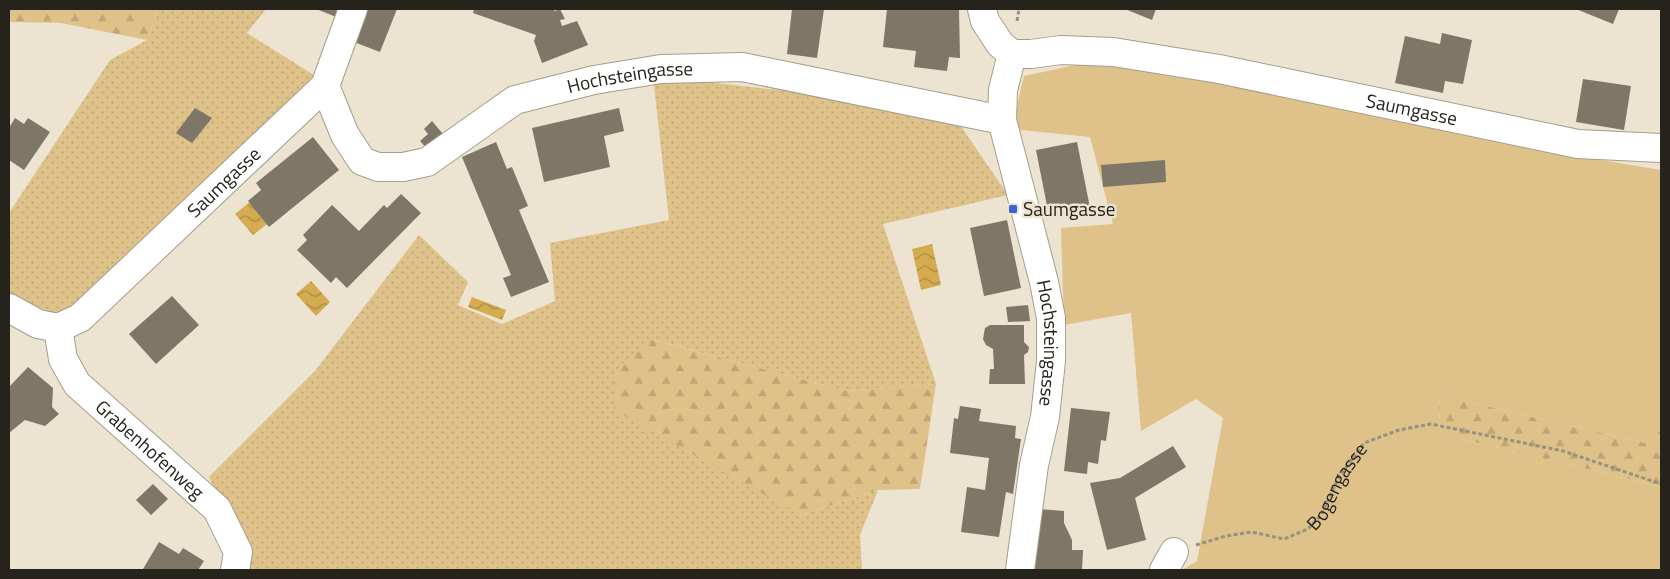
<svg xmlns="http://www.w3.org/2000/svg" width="1670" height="579" viewBox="0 0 1670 579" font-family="'Titillium Web',sans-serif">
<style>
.grass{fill:url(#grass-dots)}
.forest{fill:url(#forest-firs)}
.garden{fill:#dec289}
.water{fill:url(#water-waves)}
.building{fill:#7e7666}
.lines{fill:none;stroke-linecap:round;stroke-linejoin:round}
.minor-casing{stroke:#a69d8d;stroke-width:30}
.path{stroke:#979183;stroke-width:3;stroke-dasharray:4 2.5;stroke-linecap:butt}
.minor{stroke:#fff;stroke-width:28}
.poi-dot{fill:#3764d4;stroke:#ece3d1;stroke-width:2}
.labels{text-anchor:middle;stroke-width:5;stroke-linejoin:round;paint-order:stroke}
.street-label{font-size:19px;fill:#26231c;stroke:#ece3d1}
.poi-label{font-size:19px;fill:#26231c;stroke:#ece3d1;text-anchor:start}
</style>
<defs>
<pattern id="grass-dots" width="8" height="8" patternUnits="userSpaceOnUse" patternTransform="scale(1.25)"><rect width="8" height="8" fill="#dec289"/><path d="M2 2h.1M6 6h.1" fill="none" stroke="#bea676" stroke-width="1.8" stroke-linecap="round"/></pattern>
<pattern id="forest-firs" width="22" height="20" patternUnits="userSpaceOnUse" patternTransform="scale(1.25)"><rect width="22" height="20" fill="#dec289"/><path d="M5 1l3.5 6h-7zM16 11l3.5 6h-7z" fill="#bea676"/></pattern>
<pattern id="water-waves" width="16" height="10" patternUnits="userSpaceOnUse" patternTransform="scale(1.25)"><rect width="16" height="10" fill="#d4ab50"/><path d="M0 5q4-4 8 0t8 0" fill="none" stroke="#ac8b42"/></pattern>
</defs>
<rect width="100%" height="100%" fill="#ece3d1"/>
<g class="grass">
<polygon points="158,9 266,9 247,33 322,80 60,316 9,295 9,213 110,60 147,40"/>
<polygon points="653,76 949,109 1008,195 883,224 936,384 846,391 650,339 801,515 878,490 860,535 862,570 245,570 247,558 209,477 315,371 419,235 468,282 458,305 502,324 555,301 550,243 669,220"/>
</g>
<g class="forest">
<polygon points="9,9 158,9 147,40 61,23 9,22"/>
<polygon points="649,339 846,391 936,384 920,489 878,490 801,515 614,410 614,373"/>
<polygon points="1438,395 1654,445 1661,423 1661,487 1441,434"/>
</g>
<polygon class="garden" points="1099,60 1331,104 1506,144 1661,170 1661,423 1654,445 1438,395 1441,434 1661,487 1661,570 1182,570 1197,561 1223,418 1196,399 1141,431 1131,313 1064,325 1061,228 1113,224 1090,137 1012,129 1024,76"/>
<g class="water">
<polygon points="250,202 267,224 253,235 235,214"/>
<polygon points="932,244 941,285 921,290 912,249"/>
<polygon points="311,281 330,302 316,316 296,294"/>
<polygon points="472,297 506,310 502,320 468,307"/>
</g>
<g class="building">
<polygon points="316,9 342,9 339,18"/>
<polygon points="358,9 397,9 380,52 346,39"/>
<polygon points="474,9 553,9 555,11 560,9 565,19 560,20 562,26 577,21 588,45 542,63 534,41 536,35 473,13"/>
<polygon points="792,9 824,9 817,58 787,54"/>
<polygon points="887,9 959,9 960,58 949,57 947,71 914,67 916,51 883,47"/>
<polygon points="1125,9 1156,9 1152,20"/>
<polygon points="1576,9 1619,9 1613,24"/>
<polygon points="1442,33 1472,40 1463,84 1445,81 1443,93 1395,83 1405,36 1440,44"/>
<polygon points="1583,79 1631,86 1624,130 1576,122"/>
<polygon points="195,108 212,118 192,143 176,133"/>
<polygon points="619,108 624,131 604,136 610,167 544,182 532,128"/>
<polygon points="15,118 24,124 28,118 50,132 24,170 9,160 9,128"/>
<polygon points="432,121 448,140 432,154 420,141 428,134 424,129"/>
<polygon points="313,137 339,170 269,227 248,201 261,190 256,183"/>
<polygon points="496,142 507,169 512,167 528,206 519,210 549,282 511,297 503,278 511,275 462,157"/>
<polygon points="1077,142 1090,208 1049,216 1036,150"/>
<polygon points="1165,160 1166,182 1103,187 1101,165"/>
<polygon points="401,194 421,213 347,288 336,277 331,283 297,250 307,240 303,235 332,205 359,231 384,205 387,208"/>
<polygon points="1007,220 1021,288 984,296 970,228"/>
<polygon points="172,296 199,325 156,364 129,334"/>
<polygon points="1028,305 1030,321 1008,322 1006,307"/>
<polygon points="990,325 1024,325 1024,342 1029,347 1028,352 1024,355 1025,384 989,384 990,369 994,369 993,349 986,345 983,339 985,328"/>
<polygon points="28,367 53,388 52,407 59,414 45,426 25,420 9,433 9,387"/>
<polygon points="960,406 981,409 979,421 1016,426 1015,438 1021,439 1013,494 1006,492 999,537 961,532 967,487 985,490 989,458 950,453 954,418 958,419"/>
<polygon points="1071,408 1110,412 1106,441 1101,440 1098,464 1088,462 1087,474 1064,471"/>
<polygon points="1173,446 1186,467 1135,498 1146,540 1107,550 1090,483 1120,478"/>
<polygon points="153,484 168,499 151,515 136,500"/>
<polygon points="1039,509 1064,511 1064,523 1072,540 1072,550 1083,550 1082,570 1033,569"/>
<polygon points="159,542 179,554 183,548 204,561 198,570 145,570 143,569"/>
</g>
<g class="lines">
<g class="minor-casing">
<g id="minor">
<path id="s2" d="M982,9L985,21L1000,44L1012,54H1031L1061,50L1113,52L1219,69L1578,144L1661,148"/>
<path id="s3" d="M1012,54L1003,90L1002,120L1044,282L1051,318V361L1045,417L1034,465L1020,570"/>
<path id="s4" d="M325,86L345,135L362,161L378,167H403L427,162L515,100L594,80L661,69L742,67L1002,120"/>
<polyline points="9,308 38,324 58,328"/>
<path id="s5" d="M58,328L80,318L325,86L353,9"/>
<path id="s6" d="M58,328L63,359L77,384L217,509L238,552L235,570"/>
<polyline points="1164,570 1174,552"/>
</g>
</g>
<g class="path">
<polyline points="1017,21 1019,9"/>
<path id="s1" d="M1196,545L1226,536L1252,532L1284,539L1308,529L1321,515L1339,477L1364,443L1399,430L1431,424L1563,451L1661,484"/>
</g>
<use href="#minor" class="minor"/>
</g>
<rect class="poi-dot" x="1008" y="204" width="10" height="10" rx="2.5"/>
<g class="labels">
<g class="street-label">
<text dy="7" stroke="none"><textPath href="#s4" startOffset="376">Hochsteingasse</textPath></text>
<text dy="7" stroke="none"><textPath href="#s2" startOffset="461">Saumgasse</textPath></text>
<text dy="7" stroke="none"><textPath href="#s5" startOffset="222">Saumgasse</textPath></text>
<text dy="7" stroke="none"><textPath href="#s3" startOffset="296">Hochsteingasse</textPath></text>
<text dy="7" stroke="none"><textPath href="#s6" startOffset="158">Grabenhofenweg</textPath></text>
<text dy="7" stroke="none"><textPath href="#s1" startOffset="168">Bogengasse</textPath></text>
</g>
<g class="poi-label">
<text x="1023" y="216">Saumgasse</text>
</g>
</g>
<rect width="1670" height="579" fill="none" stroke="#26231c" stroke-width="20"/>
</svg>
